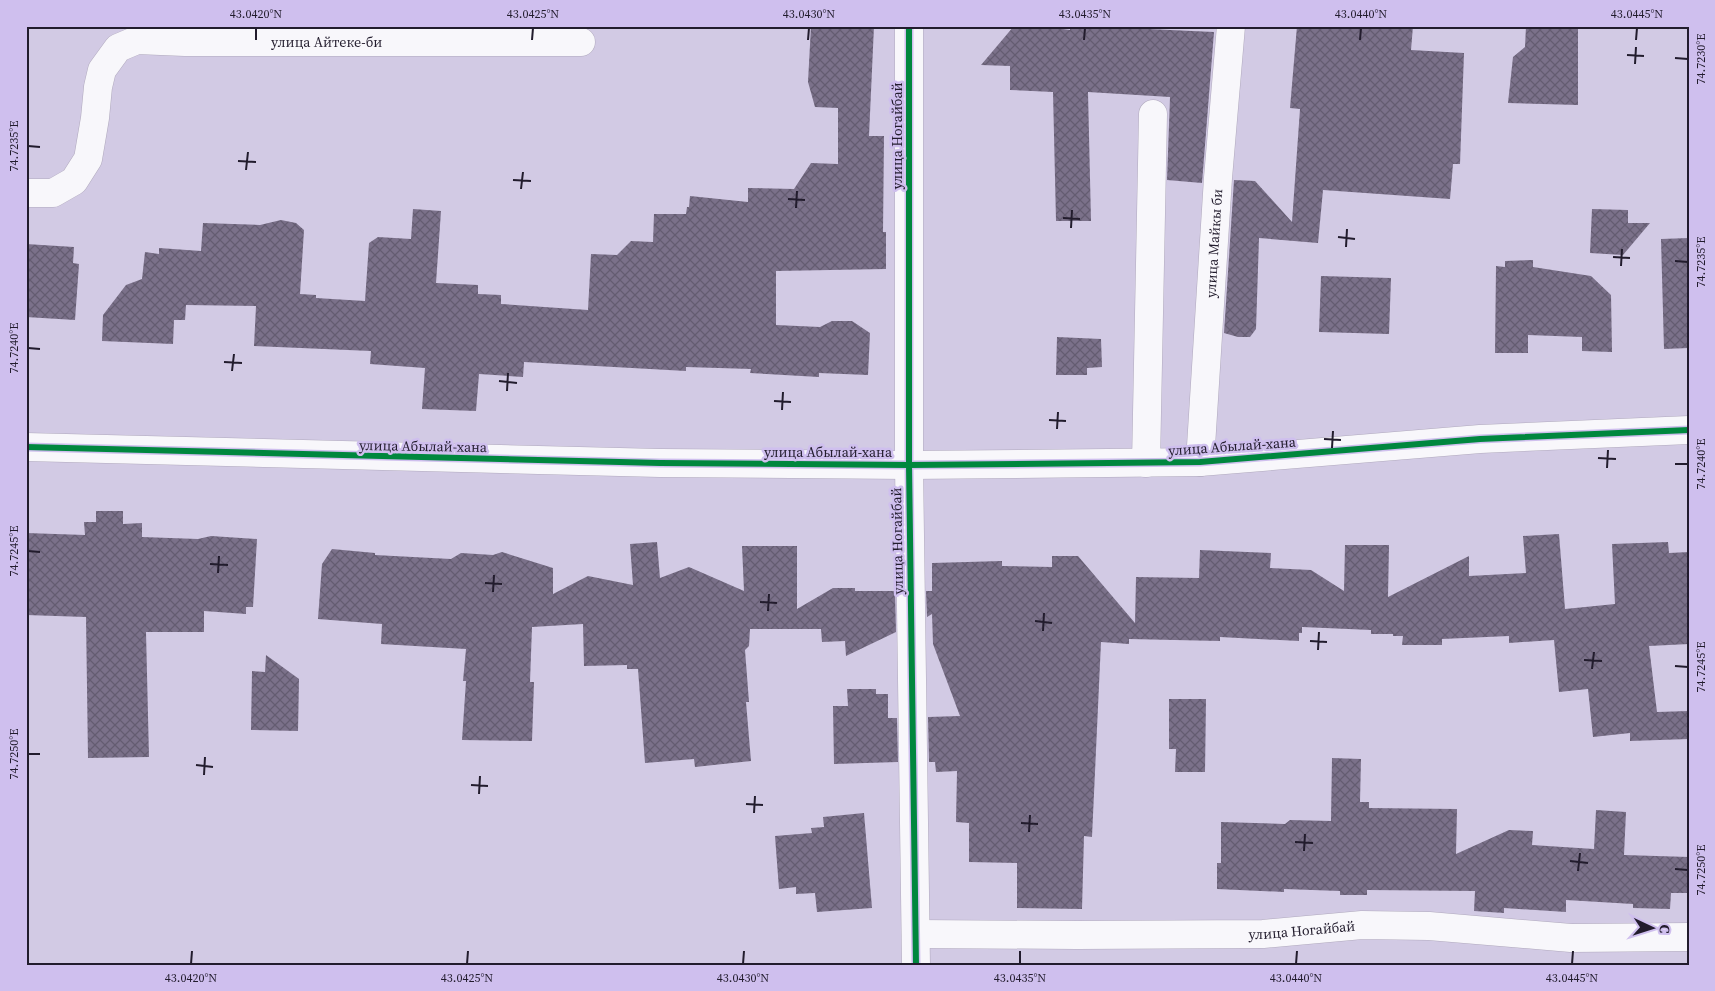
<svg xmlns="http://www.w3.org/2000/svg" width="1715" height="991" viewBox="0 0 1715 991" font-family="'Source Serif 4',serif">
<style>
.building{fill:url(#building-cross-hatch)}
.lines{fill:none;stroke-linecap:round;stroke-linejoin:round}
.minor-casing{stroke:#b0a9bd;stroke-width:29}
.minor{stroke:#f8f7fb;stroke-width:28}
.cycleway-casing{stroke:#cfbfee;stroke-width:9}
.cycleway{stroke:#00873e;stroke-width:6}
.ticks{fill:none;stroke:#221c2d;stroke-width:2}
.labels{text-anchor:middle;stroke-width:5;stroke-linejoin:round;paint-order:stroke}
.street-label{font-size:14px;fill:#221c2d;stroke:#cfbfee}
.neatline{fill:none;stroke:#221c2d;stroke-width:2}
.ticks-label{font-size:12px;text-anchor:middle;fill:#221c2d}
</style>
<defs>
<pattern id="building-cross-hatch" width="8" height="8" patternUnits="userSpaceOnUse" patternTransform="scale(1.25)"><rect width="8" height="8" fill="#7b718a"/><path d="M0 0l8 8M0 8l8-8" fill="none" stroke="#645c71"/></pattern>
</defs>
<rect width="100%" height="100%" fill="#d2cae4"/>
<g class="building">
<polygon points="811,26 874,26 869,136 884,136 883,232 886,232 886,269 776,271 776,325 820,327 832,321 852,321 870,333 868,375 819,373 819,377 750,373 751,369 686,367 686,371 524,362 523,377 479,374 476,411 422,409 425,368 370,364 371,351 254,346 256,306 186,305 185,320 174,320 173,344 102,341 103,315 126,285 142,279 145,252 159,254 159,248 201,251 203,223 260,225 281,220 296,223 304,230 300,294 316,295 316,298 365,301 369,243 378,237 411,239 413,209 441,211 436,283 478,285 478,294 501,295 501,304 588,310 591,254 617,255 631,241 653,242 654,214 686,214 687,207 689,207 690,196 748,202 748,188 794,189 811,163 838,164 838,108 815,107 808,82"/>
<polygon points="1014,26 1042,26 1070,30 1070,26 1150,26 1149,29 1214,32 1202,183 1167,180 1170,97 1088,92 1091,221 1056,221 1053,92 1010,90 1010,66 981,65"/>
<polygon points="1297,26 1413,26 1411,50 1464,53 1460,164 1453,164 1450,199 1323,190 1318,243 1259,238 1256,329 1250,337 1238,337 1224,333 1234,180 1255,181 1292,222 1300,109 1290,108"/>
<polygon points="1526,26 1578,26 1578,105 1508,103 1513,57 1525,47"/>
<polygon points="1592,209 1628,210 1628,223 1650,223 1623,255 1590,253"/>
<polygon points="1689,238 1689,348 1664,349 1661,239"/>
<polygon points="26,244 74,247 73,263 79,264 75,320 26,317"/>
<polygon points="1533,260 1533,267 1591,276 1611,295 1612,352 1582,351 1582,337 1528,335 1528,353 1495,353 1496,266 1505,267 1505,261"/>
<polygon points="1321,276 1391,278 1389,334 1319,332"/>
<polygon points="1057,337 1101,339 1102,367 1087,368 1087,375 1056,375"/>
<polygon points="96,511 123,511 123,524 142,523 142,537 198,539 211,536 257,539 253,607 246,607 246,614 204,611 204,632 146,632 149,757 88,758 86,617 26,615 26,533 85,535 84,522 96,522"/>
<polygon points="1559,534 1565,609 1615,604 1612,544 1668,542 1669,553 1689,552 1689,644 1649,646 1657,712 1689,711 1689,739 1630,741 1630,733 1593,737 1588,689 1559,692 1554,640 1509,643 1509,636 1442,639 1442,645 1402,645 1403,636 1393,636 1393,634 1371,634 1371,630 1302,627 1302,633 1299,633 1299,641 1220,637 1220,641 1129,639 1129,644 1101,642 1092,837 1084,836 1082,909 1017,908 1017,863 969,862 969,823 956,822 957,771 936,772 935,762 929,762 928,717 960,716 933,644 932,614 927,617 926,591 932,591 932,563 1002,561 1002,566 1052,567 1052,556 1078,556 1135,623 1136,577 1199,578 1200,550 1271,553 1270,568 1311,570 1344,591 1345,545 1389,545 1388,597 1469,556 1469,576 1526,573 1523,536"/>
<polygon points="657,542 660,578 689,567 744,591 742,546 797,546 797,609 833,588 855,588 855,591 895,591 896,632 846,656 845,641 822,642 821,629 750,629 749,646 745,650 749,702 746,702 751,761 695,767 694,759 645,763 638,669 627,669 627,665 584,666 583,624 532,627 530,682 534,682 532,741 462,740 466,681 463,681 466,649 381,644 382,624 318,619 322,564 332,549 375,553 375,555 451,559 461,553 493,555 502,552 553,568 553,594 588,576 633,585 630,544"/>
<polygon points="266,655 299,679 298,731 251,730 252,671 265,672"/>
<polygon points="847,689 876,689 876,694 888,694 888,718 897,718 898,762 834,764 833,706 848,706"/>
<polygon points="1169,699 1206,699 1205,772 1175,772 1176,749 1169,749"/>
<polygon points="1332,758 1361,759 1360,802 1369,802 1369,808 1457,809 1456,854 1509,830 1533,831 1532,845 1594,849 1596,810 1626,812 1624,855 1689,857 1689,893 1671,893 1670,909 1633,908 1633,904 1566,900 1566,912 1504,908 1504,913 1474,911 1475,891 1367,890 1367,895 1340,895 1340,891 1284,889 1284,892 1217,889 1217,863 1221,863 1221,822 1285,824 1290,820 1331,821"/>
<polygon points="864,813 872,908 817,912 815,893 796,894 796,887 779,889 775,836 812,833 811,828 824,827 823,817"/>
</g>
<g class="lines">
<g class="minor-casing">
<g id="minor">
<polyline points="909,26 909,465 916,965"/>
<path id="s1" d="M26,193H53L74,181L88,159L95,118L98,87L102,70L118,48L137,40L185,42H581"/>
<polyline points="26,447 660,463 909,465 1200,462 1480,439 1689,430"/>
<path id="s2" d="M1200,462L1218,178L1231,26"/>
<polyline points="1146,463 1153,114"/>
<path id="s3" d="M916,934L1077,935L1263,934L1362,925L1429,926L1571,938L1689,937"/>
</g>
</g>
<use href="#minor" class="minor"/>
<g class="cycleway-casing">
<g id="cycleway">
<polyline points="909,26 909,465 916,965"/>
<polyline points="26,447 660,463 909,465 1200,462 1480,439 1689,430"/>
</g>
</g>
<use href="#cycleway" class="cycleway"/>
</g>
<path class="ticks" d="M256,40V28M532,40L533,28M808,40L809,28M1084,40L1085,28M1360,40L1361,28M1636,40L1637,28M1627,55L1644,56M1675,58L1688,59M1635,64L1636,47M28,146L40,147M238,161L256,162M246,170L248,152M513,180L531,181M521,189L523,172M788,199L805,200M796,208L797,191M1063,218L1080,219M1071,228L1072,210M1338,237L1355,239M1346,247L1347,229M1613,257L1630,258M1675,261L1688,262M1621,266L1622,249M28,348L40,349M224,362L242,363M232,371L234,354M499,381L517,383M507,391L508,373M774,401L791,402M782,410L783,392M1049,420L1066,421M1057,429L1058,412M1324,439L1341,440M1332,448L1333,431M1598,458L1616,459M1675,464H1688M1607,468L1608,450M28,551L40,552M210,564L228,565M218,573L219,556M485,583L502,584M493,592L494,575M760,602L777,603M768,611L769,594M1035,621L1052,623M1043,631L1044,613M1310,641L1327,642M1318,650L1319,632M1584,660L1602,661M1675,666L1688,667M1592,669L1594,652M28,754H40M196,765L213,767M204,775L205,757M471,785L488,786M479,794L480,776M746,804L763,805M754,813L755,796M1021,823L1038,824M1029,832L1030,815M1295,842L1313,843M1304,851L1305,834M1570,861L1588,863M1675,869L1688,870M1578,871L1580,853M191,964L192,951M467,964L468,951M743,964L744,951M1020,964V951M1296,964L1297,951M1572,964L1573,951"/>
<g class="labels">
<g class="street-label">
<text dy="5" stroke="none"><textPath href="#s1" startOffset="405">улица Айтеке-би</textPath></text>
<text transform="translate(897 136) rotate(-90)" y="5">улица Ногайбай</text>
<text dy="5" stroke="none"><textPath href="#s2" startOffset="219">улица Майкы би</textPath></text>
<text transform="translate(423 446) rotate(1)" y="5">улица Абылай-хана</text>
<text transform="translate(1232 446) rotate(-4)" y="5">улица Абылай-хана</text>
<text x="828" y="457">улица Абылай-хана</text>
<text transform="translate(897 541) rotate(-91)" y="5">улица Ногайбай</text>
<text dy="5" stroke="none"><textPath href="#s3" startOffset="386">улица Ногайбай</textPath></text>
</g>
</g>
<rect width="1715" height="991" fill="none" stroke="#cfbfee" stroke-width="55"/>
<g transform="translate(1652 928) rotate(94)" stroke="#cfbfee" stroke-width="4" paint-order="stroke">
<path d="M0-4L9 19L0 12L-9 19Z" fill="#221c2d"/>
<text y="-8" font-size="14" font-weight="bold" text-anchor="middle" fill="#221c2d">С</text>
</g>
<rect x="28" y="28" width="1660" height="936" class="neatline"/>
<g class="ticks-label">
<text x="256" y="18">43.0420°N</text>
<text x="533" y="18">43.0425°N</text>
<text x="809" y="18">43.0430°N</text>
<text x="1085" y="18">43.0435°N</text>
<text x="1361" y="18">43.0440°N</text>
<text x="1637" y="18">43.0445°N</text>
<text transform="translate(1701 59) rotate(-90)" y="4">74.7230°E</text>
<text transform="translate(14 146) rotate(-90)" y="4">74.7235°E</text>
<text transform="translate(1701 262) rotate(-90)" y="4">74.7235°E</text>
<text transform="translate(14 348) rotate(-90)" y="4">74.7240°E</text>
<text transform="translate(1701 464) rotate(-90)" y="4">74.7240°E</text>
<text transform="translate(14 551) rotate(-90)" y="4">74.7245°E</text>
<text transform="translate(1701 667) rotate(-90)" y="4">74.7245°E</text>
<text transform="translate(14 754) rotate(-90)" y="4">74.7250°E</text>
<text transform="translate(1701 870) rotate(-90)" y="4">74.7250°E</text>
<text x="191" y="982">43.0420°N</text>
<text x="467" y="982">43.0425°N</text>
<text x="743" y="982">43.0430°N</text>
<text x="1020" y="982">43.0435°N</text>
<text x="1296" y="982">43.0440°N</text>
<text x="1572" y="982">43.0445°N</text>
</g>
</svg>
